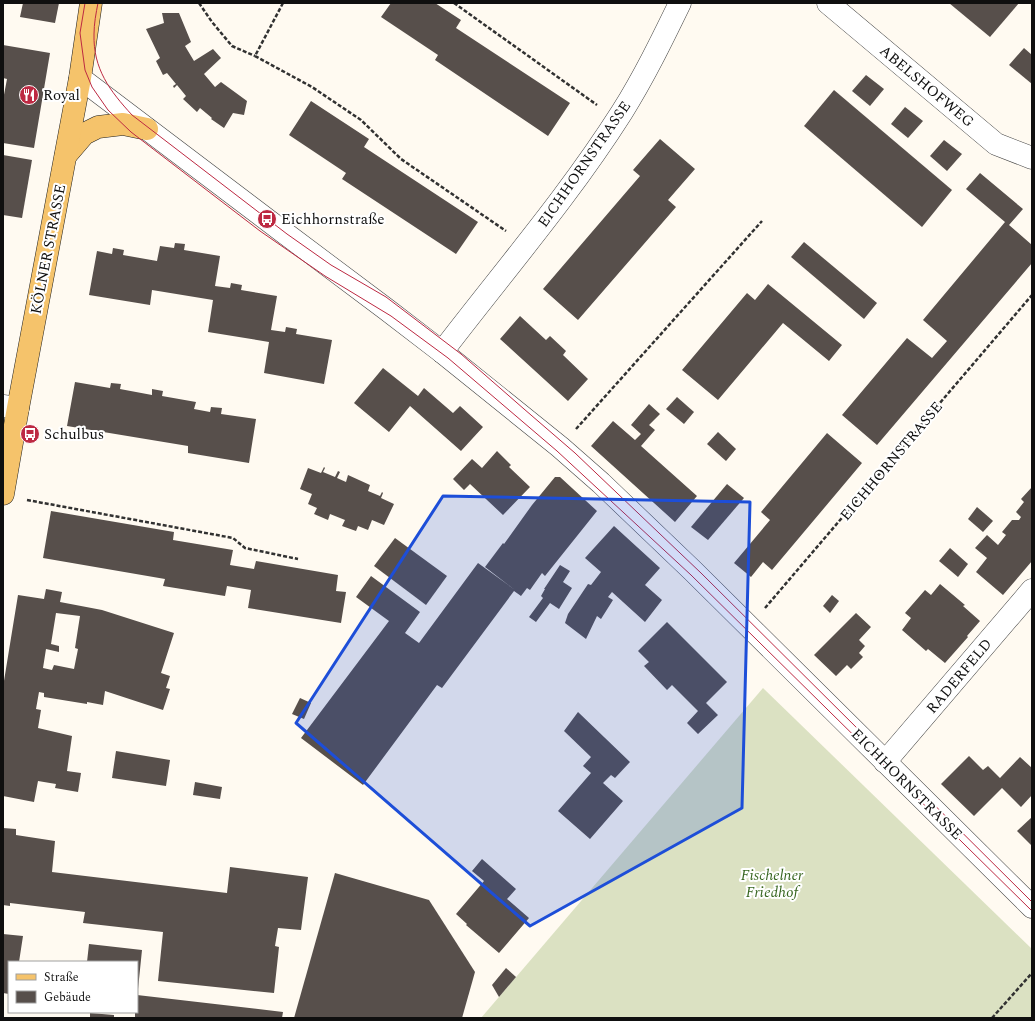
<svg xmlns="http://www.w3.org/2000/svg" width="1035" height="1021" viewBox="0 0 1035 1021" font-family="Spectral,serif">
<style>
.cemetery{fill:#dbe1c2}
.building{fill:#574f4b;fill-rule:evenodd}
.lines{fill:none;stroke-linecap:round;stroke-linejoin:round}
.minor-casing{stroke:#424242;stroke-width:23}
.major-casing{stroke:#202020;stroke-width:23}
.path{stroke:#313131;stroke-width:2.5;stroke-dasharray:4 2;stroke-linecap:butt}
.minor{stroke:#fff;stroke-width:22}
.major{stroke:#f5c36b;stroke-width:22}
.tram{stroke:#bd2942;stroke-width:1}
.marked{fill:#1d4ed8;fill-opacity:0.2;stroke:#1d4ed8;stroke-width:3;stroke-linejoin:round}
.labels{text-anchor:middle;stroke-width:4;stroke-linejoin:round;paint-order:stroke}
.street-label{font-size:15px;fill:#0f0f0f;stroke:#fff}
.poi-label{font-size:15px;fill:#0f0f0f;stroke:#fff;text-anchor:start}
.park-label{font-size:15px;font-style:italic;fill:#376620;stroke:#fff}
</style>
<rect width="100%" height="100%" fill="#fffaf1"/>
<polygon class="cemetery" points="763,688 1032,949 1032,1018 481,1018"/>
<g class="building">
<polygon points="23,3 59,3 55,23 20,17"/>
<polygon points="391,3 435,3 461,20 456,28 570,103 548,136 435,60 438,55 381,17"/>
<polygon points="949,3 1019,3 990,37"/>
<polygon points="162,13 179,13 191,42 185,46 194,61 213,49 221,58 204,74 215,87 221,82 247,101 244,115 233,113 224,128 211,119 212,118 200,108 197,112 183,99 186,96 177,85 174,88 173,86 176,84 167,73 163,75 156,61 160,58 146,29 164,23"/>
<polygon points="3,45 50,53 34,148 3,143 3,100 7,79 3,78"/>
<polygon points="1024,48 1032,55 1032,84 1009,65"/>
<polygon points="866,75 884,89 870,106 852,91"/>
<polygon points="834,90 952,190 922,227 804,126"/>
<polygon points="311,101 369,139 364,147 478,222 456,254 342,179 346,173 289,135"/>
<polygon points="905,107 923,121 908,138 891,124"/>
<polygon points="660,139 695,169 668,200 676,207 578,320 543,289 640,176 633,170"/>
<polygon points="944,140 962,154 947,171 930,156"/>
<polygon points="3,155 32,160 22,218 3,215"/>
<polygon points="980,173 1023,209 1009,225 1032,245 1032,263 877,445 842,415 907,338 932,358 947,341 923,320 1005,222 966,189"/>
<polygon points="804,242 877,303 864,319 791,257"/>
<polygon points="175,243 185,244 184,250 220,256 215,286 230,288 231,283 242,285 241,290 277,296 271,330 285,332 286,327 297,329 296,334 332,340 324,384 264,373 269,342 208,332 213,300 152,290 150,305 89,295 97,251 112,254 113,248 124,250 123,255 157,261 160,246 174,248"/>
<polygon points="768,284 842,345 829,361 783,323 718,400 682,370 747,293 755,300"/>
<polygon points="520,316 546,340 550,336 566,351 563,355 588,379 568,401 500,339"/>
<polygon points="383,368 418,396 424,388 453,413 460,406 483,427 461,451 410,406 389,432 354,403"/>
<polygon points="75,382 110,388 111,383 121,384 120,389 152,395 152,389 163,391 162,396 196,402 194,409 210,412 211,407 222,408 221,414 256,419 249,463 188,453 188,446 67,426"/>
<polygon points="677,397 694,412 684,424 666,409"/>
<polygon points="649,404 660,414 649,425 655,430 641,446 697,496 675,522 591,446 613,421 635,440 641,434 631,425"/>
<polygon points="718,432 736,449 726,461 707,444"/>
<polygon points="827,433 862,463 772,570 763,562 751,577 734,563 770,520 761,512"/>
<polygon points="497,451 511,465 509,467 530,487 503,515 470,484 464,490 453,479 472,459 482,468"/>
<polygon points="324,467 325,468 323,472 335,477 338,471 340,472 337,478 346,482 348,475 370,485 368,491 380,496 382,492 383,493 381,498 394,504 384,525 372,520 368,530 358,526 356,531 342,526 345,520 330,514 328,520 314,514 317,508 308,504 312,494 300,489 308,468 321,473"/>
<polygon points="555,477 560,477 597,511 545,576 542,573 530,590 527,588 521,596 514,591 442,688 437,685 363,785 301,738 389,621 356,597 371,576 420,612 405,633 419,643 478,563 515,590 485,567 503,543 504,544 532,505"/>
<polygon points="727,484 744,498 708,540 691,527"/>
<polygon points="1032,487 1032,561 1003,595 976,572 987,558 975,548 987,535 998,545 1006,535 1002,532 1012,520 1019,520 1021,517 1016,512 1024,502 1021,499"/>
<polygon points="977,507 992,520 993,521 983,532 968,519"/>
<polygon points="51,511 174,532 173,540 233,550 230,565 254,569 256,561 338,575 336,591 346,592 341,623 248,608 251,590 227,586 225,596 163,586 165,579 43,558"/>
<polygon points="614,526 660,568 645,585 662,600 645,622 612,592 608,597 613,600 601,619 597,616 586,639 565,623 568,614 588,584 591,585 601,572 585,558"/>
<polygon points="395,538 447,576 426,605 374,566"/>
<polygon points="950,548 968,564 958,577 939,561"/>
<polygon points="560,565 570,571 563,582 572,588 559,609 550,603 536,622 529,617 543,598 541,596 545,589 544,589"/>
<polygon points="940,584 965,605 963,606 980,621 967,636 968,637 945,663 928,649 926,651 902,630 911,618 905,613 925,590 931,595"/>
<path d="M46,589L62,592L60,602L102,610L174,633L161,673L170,676L166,688L170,689L163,710L105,691L103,705L87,702V704L44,697V693L39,692L36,709L41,710L38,728L72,736L67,771L81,773L78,792L55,788L56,784L38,781L34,802L3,796V687L18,595L44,599ZM56,613L80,616L75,648L78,649L74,669L54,665L52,670L43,668L46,649L59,652V646L51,644Z"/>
<polygon points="832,595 839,601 830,613 823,606"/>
<polygon points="856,613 871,627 859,640 865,646 859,653 863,657 851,669 847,665 836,676 814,655"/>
<polygon points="667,622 727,682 706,703 718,715 698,734 687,723 698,711 672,685 667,690 644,666 649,662 638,651"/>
<polygon points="300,698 311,703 304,719 292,714"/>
<polygon points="578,712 630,762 615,778 611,775 603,783 623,801 590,839 558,811 591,773 583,766 591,757 564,731"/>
<polygon points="116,751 170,760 166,786 112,778"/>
<polygon points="969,756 983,770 988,766 1000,778 1020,757 1032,768 1032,795 1021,807 1002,788 974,816 941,784"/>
<polygon points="195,782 222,787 220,799 193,795"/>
<polygon points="1032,817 1032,846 1017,831"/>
<polygon points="3,828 16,829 16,835 55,841 52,872 227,893 230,867 308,877 301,930 278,928 275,946 279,947 274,993 158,981 163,932 83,923 85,912 10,903 10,906 3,905"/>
<polygon points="482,859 516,889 507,899 529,918 499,953 466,925 467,924 456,914 484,881 472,871"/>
<polygon points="335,873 429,900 475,972 462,1018 294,1018"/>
<polygon points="3,934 23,936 19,962 9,962 9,994 3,993"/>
<polygon points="89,944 142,950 138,989 137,989 137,962 87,962"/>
<polygon points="506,968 516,977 499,997 492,985"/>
<polygon points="137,995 283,1012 282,1018 135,1018 135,1012 137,1012"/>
<polygon points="90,1013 114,1015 114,1018 90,1018"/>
</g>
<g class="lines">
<g class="minor-casing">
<g id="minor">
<polyline points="828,3 996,144 1032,158"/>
<polyline points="80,78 286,234 386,309 442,352 560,447 601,483 693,571 1032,907"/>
<path d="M442,352C503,272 568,197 622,112C644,77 662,40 680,3"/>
<polyline points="3,406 18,408"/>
<polyline points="885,762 1032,590"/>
</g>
</g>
<g class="major-casing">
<g id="major">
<polyline points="66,155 84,134 98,127 123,124 147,129"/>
<polyline points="3,494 18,408 80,78 91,3"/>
</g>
</g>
<g class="path">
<polyline points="199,3 212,22 232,46 255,56"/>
<polyline points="283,3 255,56 312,87 361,120 401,159 506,231"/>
<polyline points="454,3 597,105"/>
<polyline points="576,429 762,221"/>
<polyline points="27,500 233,538 245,548 298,559"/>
<polyline points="765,608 1032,295"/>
<polyline points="992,1018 1032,973"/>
</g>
<use href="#minor" class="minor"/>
<use href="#major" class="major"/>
<g class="tram">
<polyline points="85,3 80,33 85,70 92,87 108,110 131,132 260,231 325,276 391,316 448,358 557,451 691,575 1032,911"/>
<path d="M98,3C96,13 94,24 94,34C93,69 110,91 132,115L287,234L331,265L386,297L461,354L524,409L575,453L701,573L1032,902"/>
</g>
</g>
<path class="marked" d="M443,496L750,502L742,808L530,926L296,723Z"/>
<defs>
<g id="restaurant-disc" transform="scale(1)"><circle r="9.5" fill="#bd2942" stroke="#fff"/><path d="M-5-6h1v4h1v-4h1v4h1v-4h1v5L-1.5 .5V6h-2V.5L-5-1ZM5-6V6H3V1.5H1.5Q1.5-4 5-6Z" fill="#fff"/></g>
<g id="bus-disc" transform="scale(1)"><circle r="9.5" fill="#bd2942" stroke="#fff"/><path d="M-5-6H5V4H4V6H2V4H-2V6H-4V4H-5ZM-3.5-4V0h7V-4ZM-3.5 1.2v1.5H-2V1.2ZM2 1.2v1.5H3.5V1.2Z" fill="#fff"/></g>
</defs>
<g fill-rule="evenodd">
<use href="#restaurant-disc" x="29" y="95"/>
<use href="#bus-disc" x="267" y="219"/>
<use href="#bus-disc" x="30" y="434"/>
</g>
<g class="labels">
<g class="street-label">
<text transform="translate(927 86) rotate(40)" y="5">ABELSHOFWEG</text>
<text transform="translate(584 164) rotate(-55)" y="5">EICHHORNSTRASSE</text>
<text transform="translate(48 249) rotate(-79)" y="5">KÖLNER STRASSE</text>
<text transform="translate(891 461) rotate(-50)" y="5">EICHHORNSTRASSE</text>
<text transform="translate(959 676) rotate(-50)" y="5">RADERFELD</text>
<text transform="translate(907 784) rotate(45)" y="5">EICHHORNSTRASSE</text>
</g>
<g class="poi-label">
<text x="43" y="100">Royal</text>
<text x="281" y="224">Eichhornstraße</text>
<text x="44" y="439">Schulbus</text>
</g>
<g class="park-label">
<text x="772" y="880">Fischelner<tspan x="772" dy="17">Friedhof</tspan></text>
</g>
</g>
<rect width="1035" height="1021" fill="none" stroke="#0f0f0f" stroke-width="8"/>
<rect x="8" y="961" width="130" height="52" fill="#ffffff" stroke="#9f9f9f"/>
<rect x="16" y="974" width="20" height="6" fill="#f5c36b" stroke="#9f9f9f"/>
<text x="44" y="981" font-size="12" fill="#0f0f0f">Straße</text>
<rect x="16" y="991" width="20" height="12" fill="#574f4b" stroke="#9f9f9f"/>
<text x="44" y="1001" font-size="12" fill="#0f0f0f">Gebäude</text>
</svg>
